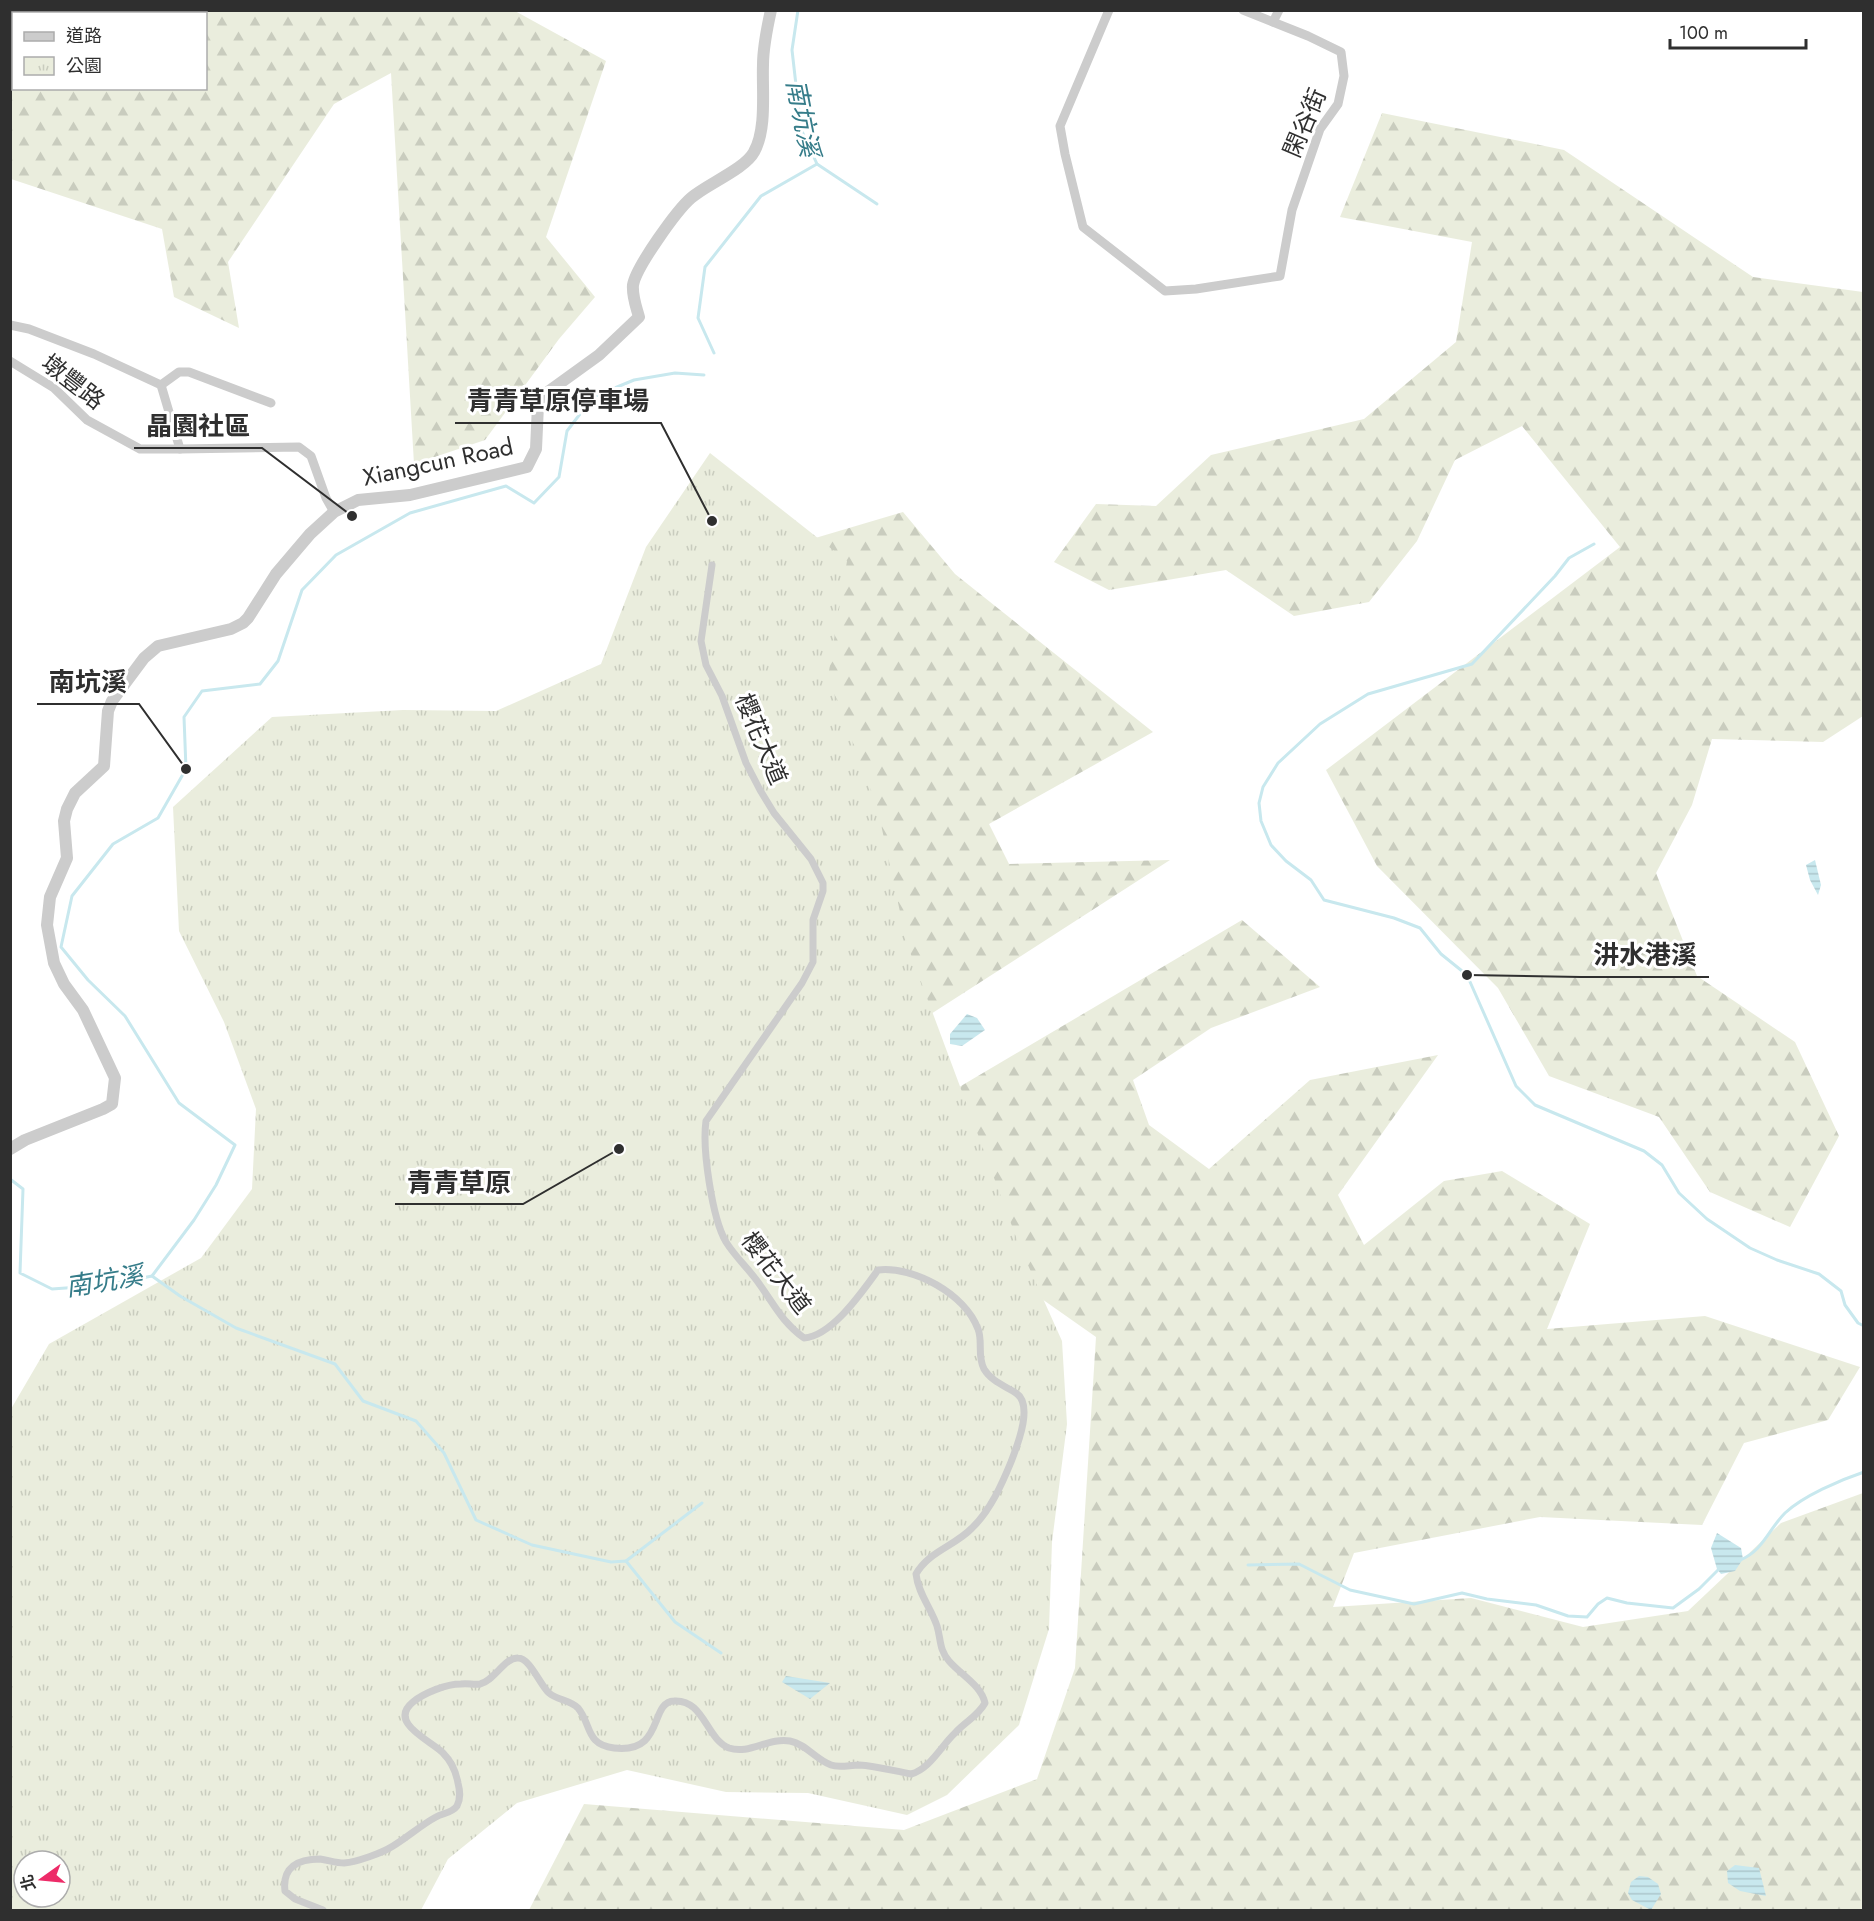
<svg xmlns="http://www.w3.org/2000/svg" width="1874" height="1921" viewBox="0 0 1874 1921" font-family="Jost,'Noto Sans TC',sans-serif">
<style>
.forest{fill:url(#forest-firs);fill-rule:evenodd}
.park{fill:url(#park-tufts);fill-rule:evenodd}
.water{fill:url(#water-rules)}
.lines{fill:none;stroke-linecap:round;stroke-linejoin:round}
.stream{stroke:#c8e8ee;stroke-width:3}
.pedestrian{stroke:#ccc;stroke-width:7}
.minor{stroke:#ccc;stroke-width:9}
.tertiary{stroke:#ccc;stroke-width:12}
.labels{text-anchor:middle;stroke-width:6;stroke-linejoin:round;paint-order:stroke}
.street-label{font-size:24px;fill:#2f2f2f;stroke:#fff}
.water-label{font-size:26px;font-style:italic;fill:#357c89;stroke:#fff}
.leader{fill:none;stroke:#2f2f2f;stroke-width:2}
.callout-dot{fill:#2f2f2f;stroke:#fff;stroke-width:2}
.callout-label{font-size:26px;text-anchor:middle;font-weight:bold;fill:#2f2f2f;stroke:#fff;stroke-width:6;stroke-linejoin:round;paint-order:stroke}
</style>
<defs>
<pattern id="forest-firs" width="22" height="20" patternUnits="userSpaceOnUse" patternTransform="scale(1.5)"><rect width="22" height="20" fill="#eaeddd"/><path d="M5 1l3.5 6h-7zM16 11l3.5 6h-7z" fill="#c9ccbe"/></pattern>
<pattern id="park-tufts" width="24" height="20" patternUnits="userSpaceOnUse" patternTransform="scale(1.5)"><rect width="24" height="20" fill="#eaeddd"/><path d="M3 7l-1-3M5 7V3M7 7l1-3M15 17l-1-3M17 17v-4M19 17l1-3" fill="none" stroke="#c9ccbe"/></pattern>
<pattern id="water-rules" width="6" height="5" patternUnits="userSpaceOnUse" patternTransform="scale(1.5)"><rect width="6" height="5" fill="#c8e8ee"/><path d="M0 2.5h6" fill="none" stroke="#acc7cc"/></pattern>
</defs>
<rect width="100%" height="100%" fill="#fff"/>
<g class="forest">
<path d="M11,10L515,11L606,61L546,237L595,297L559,339L485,440L414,464L391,73L334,104L228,262L239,328L174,297L162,229L11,179ZM14,14H206V88H14Z"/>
<polygon points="1382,113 1564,150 1753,277 1863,292 1863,716 1823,742 1712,739 1692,805 1656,873 1697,976 1795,1042 1839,1136 1790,1227 1710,1192 1659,1117 1549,1076 1498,988 1377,866 1326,770 1620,547 1522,426 1455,460 1417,541 1369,602 1294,616 1226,570 1109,590 1054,562 1096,504 1156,506 1211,455 1364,419 1456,342 1472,242 1340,217"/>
<polygon points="903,512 955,574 1153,732 989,824 1009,864 1170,860 861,1059 895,1125 1242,920 1320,987 1211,1028 1133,1080 1149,1125 1209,1169 1310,1080 1438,1055 1338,1195 1364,1245 1444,1181 1502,1171 1590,1224 1547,1329 1705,1316 1860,1367 1828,1420 1744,1443 1702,1525 1540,1517 1354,1553 1333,1607 1471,1598 1583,1627 1688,1611 1781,1523 1863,1493 1863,1910 529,1910 584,1804 904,1830 1037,1779 1075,1668 1096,1337 937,1225 794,1284 741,1146 851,977 832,756 805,685 785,547"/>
</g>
<path class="park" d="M710,453L847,561L828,677L877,806L907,944L1019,1245L1062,1341L1067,1424L1052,1542L1049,1629L1019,1725L947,1795L907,1815L808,1793L726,1792L627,1770L517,1803L448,1859L421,1910H11V1409L49,1344L201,1258L252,1189L256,1109L224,1022L179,931L173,807L272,717L403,710L496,711L601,664L646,547ZM24,1861H60V1897H24Z"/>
<g class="water">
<polygon points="1815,860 1821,885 1818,895 1810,880 1806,865"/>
<polygon points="967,1014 977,1018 985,1030 962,1046 950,1044 950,1034"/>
<polygon points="1717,1533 1741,1548 1743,1559 1735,1571 1721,1574 1717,1569 1711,1548"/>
<polygon points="786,1676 830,1683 810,1699 782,1682"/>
<polygon points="1735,1865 1759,1868 1766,1896 1740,1891 1728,1883 1727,1871"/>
<polygon points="1639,1876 1648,1877 1658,1884 1661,1894 1651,1910 1632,1900 1628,1893 1631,1882"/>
</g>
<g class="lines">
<g class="stream">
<polyline points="817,164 877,204"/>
<polyline points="714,353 698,318 705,267 761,196 817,164 801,129 792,50 798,10"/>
<polyline points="1594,544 1569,558 1555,576 1472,664 1368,694 1320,724 1278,763 1263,787 1259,803 1261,821 1271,845 1286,861 1311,880 1324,900 1394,918 1420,928 1441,954 1467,975 1516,1086 1535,1105 1644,1151 1662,1165 1679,1193 1707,1219 1750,1248 1777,1260 1819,1274 1841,1291 1845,1305 1858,1323 1864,1326"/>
<polyline points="10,1179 23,1189 20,1273 52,1289 107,1285 152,1276 194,1220 216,1185 235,1145 179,1103 125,1016 88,980 61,947 72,896 113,844 158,818 186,769 184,717 202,691 260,684 278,661 302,590 336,555 410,513 506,486 534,503 559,477 567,431 593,397 634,380 675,373 704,375"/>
<polyline points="152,1276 180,1296 236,1328 335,1364 363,1401 416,1421 444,1453 476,1520 532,1545 611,1562 626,1561 675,1622 721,1653"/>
<path d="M1740,1560C1763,1551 1768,1530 1785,1513C1803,1496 1840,1480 1864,1472"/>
<polyline points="626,1561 702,1503"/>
<polyline points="1248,1565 1299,1564 1350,1590 1414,1604 1462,1593 1487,1599 1536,1605 1568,1616 1587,1617 1598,1604 1607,1598 1627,1603 1673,1608 1699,1589 1720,1568"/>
</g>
<path class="pedestrian" d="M323,1910L295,1899L285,1891C282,1867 298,1859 320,1859C328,1860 336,1863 344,1863C357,1862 382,1853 393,1846C408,1837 421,1825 436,1817C443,1813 452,1813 457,1806C461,1798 460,1791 458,1783C456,1772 451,1761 443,1753C432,1741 387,1723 413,1702C424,1693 446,1684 461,1684C468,1683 474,1685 480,1684C494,1681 505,1657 518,1658C530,1658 540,1685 549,1693C557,1700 570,1700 578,1708C592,1725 585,1744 614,1748C665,1754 649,1702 674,1701C704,1699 706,1739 729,1748C749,1755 769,1737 790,1741C806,1744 815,1759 831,1765C839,1768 850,1765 859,1765C876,1766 894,1771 911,1774C930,1769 941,1746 955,1733C965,1722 978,1716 985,1703C981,1685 961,1675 949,1661C939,1650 941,1639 937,1626C931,1608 918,1593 916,1574C929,1551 955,1546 972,1528C990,1511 1002,1484 1011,1462C1017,1446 1034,1405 1016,1393C1005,1386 991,1381 984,1369C977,1356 983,1341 978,1329C965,1294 914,1266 878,1270C862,1292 832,1336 804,1338C783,1323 775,1306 760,1285C750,1270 736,1258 726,1242C712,1218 702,1148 706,1121L802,983L813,962V920L823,891V883L811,859L774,813L760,790L746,763L722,696L706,665L701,641L712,565"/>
<g class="minor">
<polyline points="1109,10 1060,126 1065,154 1083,227 1165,291 1196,289 1280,276 1292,210 1320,129 1338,104 1344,76 1341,52 1308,36 1243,10"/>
<polyline points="1273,22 1279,10"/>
<polyline points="10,325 29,329 94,354 161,385 180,449 299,447 311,456 326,498 334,512"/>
<polyline points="10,361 54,388 87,420 140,449 180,449"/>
<polyline points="161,385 179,372 189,372 271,403"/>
</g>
<path class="tertiary" d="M10,1149L25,1140L103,1109L112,1104L115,1078L83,1010L64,984L54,963L47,925L50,897L67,858L64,821L67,809L75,793L104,766L108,711L112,701L144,658L158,646L231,629L243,623L248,618L276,574L310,534L334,512L358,500L410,495L527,467L536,449L538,405L545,394L599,355L639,317C636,306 632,296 633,285C636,267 677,210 691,198C707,184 745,169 754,152C767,129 762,90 763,65C763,47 767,28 771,10"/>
</g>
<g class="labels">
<g class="street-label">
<text transform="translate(1305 123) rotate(-67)" y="8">閑谷街</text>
<text transform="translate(73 382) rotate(38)" y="8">墩豐路</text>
<text transform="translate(438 462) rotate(-12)" y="8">Xiangcun Road</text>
<text transform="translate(761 739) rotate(67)" y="8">櫻花大道</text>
<text transform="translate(776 1273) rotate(52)" y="8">櫻花大道</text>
</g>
<g class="water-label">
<text transform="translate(803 118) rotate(79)" y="9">南坑溪</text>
<text transform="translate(104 1281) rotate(-9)" y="9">南坑溪</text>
</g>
</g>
<path class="leader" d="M712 521L661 423H455M352 516L262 448H134M186 769L139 704H37M1467 975L1581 977H1709M619 1149L523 1204H395"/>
<g class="callout-dot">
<circle cx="712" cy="521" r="6"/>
<circle cx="352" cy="516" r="6"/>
<circle cx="186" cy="769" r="6"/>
<circle cx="1467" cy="975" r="6"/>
<circle cx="619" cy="1149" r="6"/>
</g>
<g class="callout-label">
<text x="558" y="410">青青草原停車場</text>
<text x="198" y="435">晶園社區</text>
<text x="88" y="691">南坑溪</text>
<text x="1645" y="964">汫水港溪</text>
<text x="459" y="1192">青青草原</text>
</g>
<rect width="1874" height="1921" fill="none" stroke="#2f2f2f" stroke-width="24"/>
<rect x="12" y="12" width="195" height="78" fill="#ffffff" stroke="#acacac" stroke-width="1.5"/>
<rect x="24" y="32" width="30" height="9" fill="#cccccc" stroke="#acacac" stroke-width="1.5"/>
<text x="66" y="42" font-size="18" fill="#2f2f2f">道路</text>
<rect x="24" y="57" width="30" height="18" fill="url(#park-tufts)" stroke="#acacac" stroke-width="1.5"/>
<text x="66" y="72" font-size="18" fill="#2f2f2f">公園</text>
<g transform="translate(42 1879) rotate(255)"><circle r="28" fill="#ffffff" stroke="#acacac" stroke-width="1.5"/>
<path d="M0-4.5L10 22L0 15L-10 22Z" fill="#ed2b68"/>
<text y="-9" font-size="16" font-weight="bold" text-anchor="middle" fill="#2f2f2f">北</text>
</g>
<path d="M1670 39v9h136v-9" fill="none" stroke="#2f2f2f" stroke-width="3"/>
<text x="1679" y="39" font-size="18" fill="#2f2f2f" stroke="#ffffff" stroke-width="4.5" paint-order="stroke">100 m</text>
</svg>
